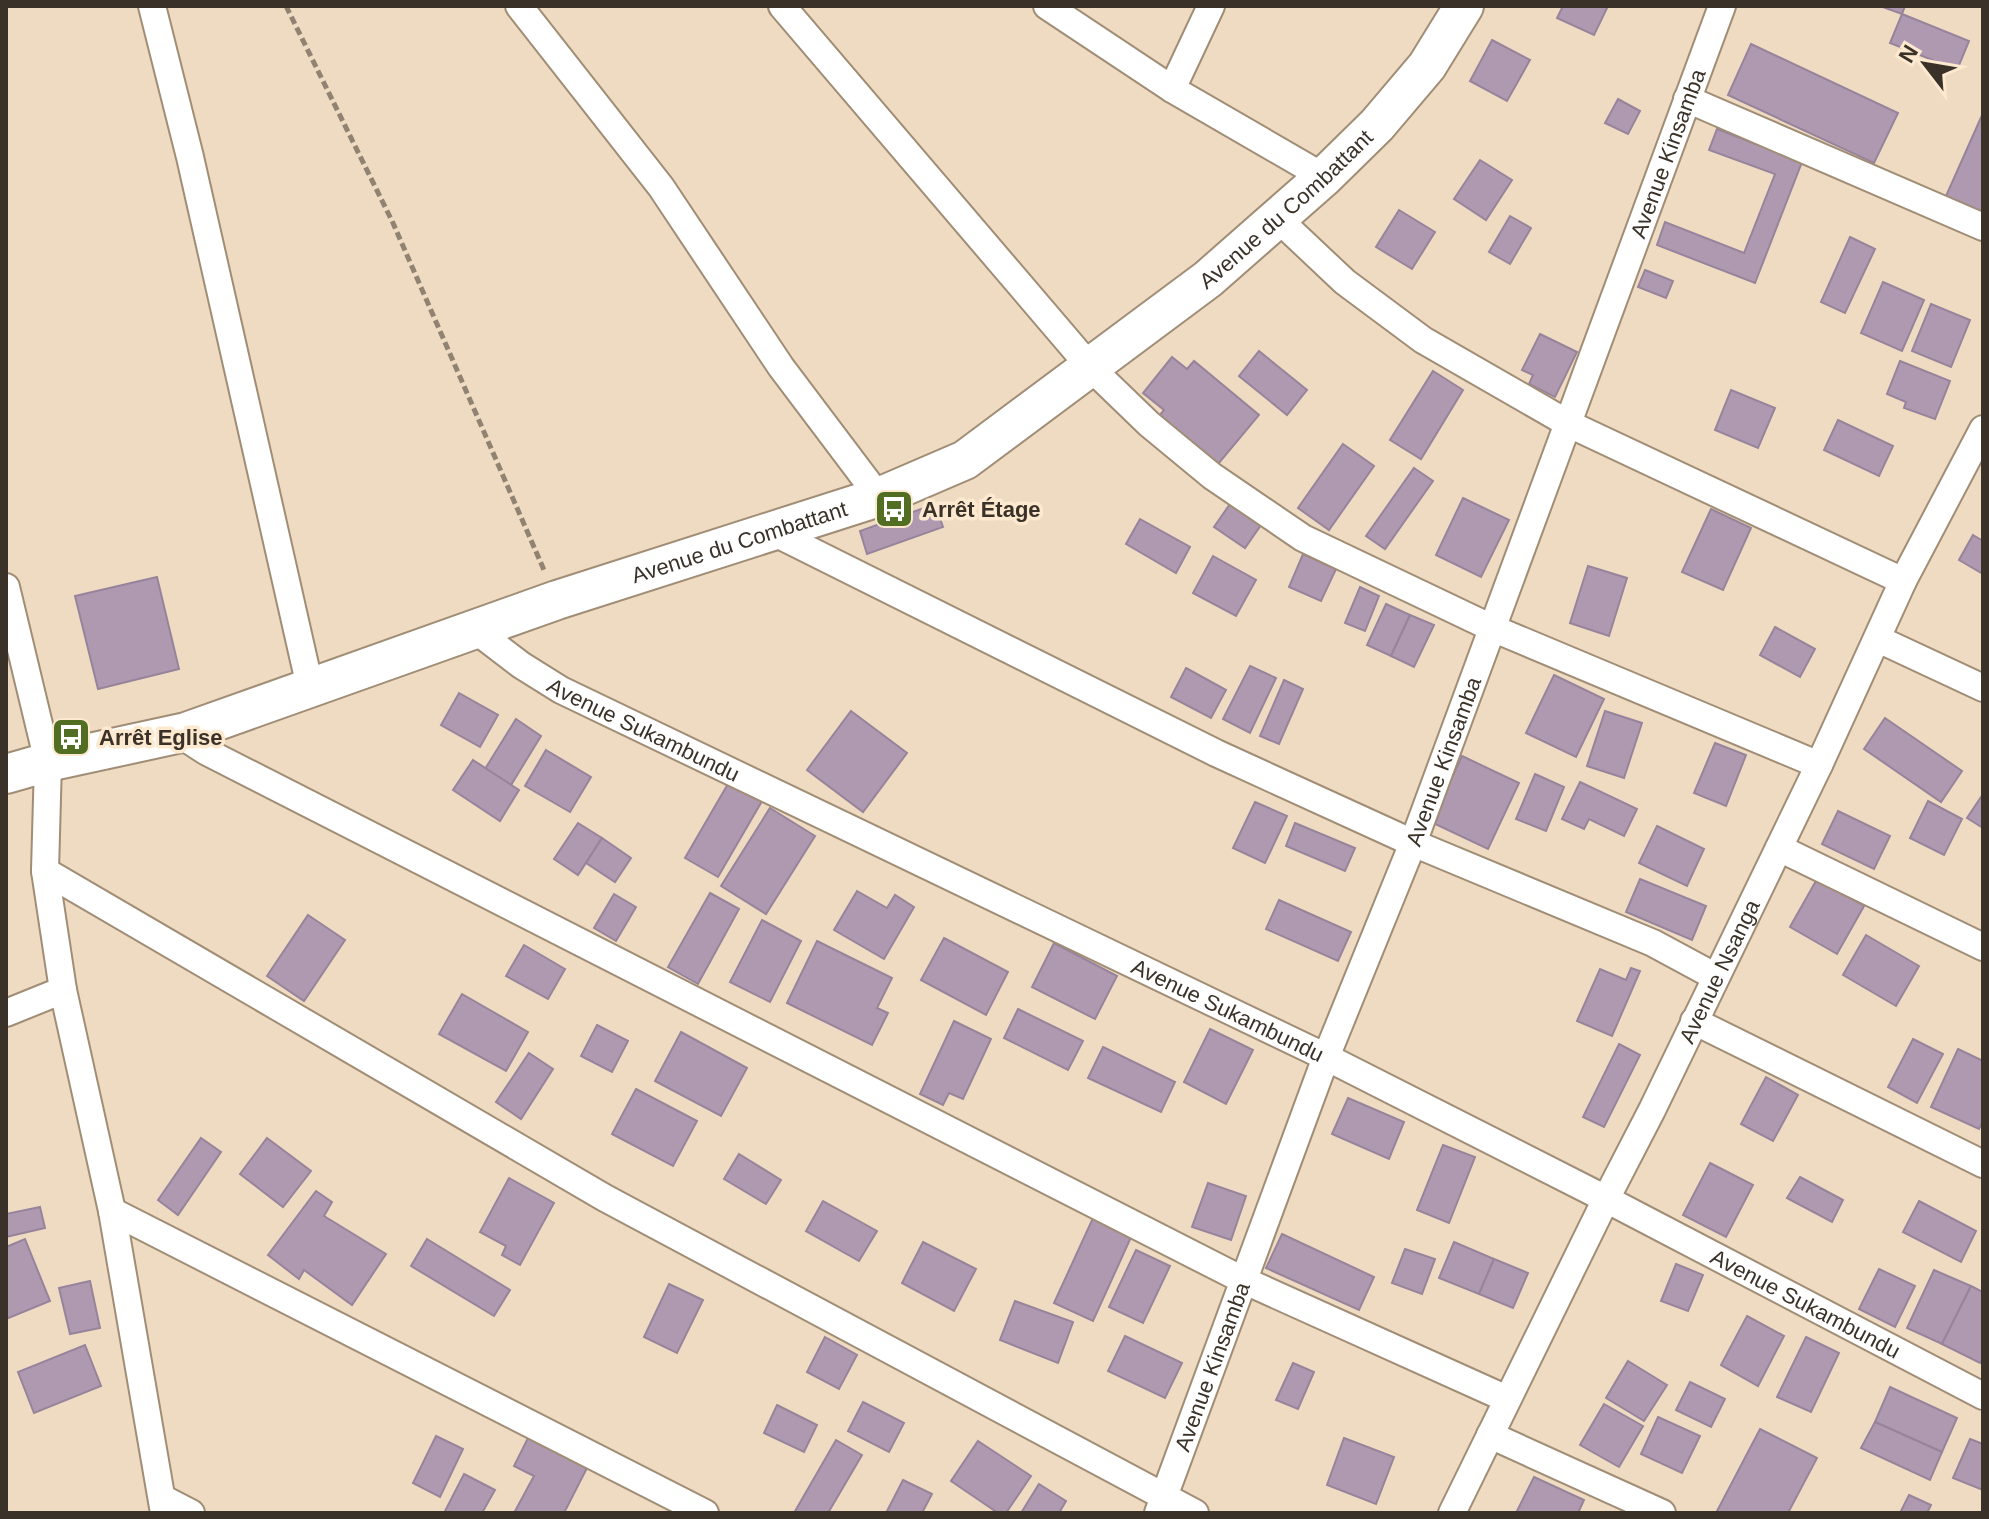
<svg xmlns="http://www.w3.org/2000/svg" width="1989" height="1519" viewBox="0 0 1989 1519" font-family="Arial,sans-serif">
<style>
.building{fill:#ae99b1;stroke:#97849b;stroke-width:2}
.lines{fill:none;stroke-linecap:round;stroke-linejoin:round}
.street-casing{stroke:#a08d76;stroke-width:30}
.secondary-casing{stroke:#a08d76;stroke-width:42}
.path{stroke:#918372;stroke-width:5;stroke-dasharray:8 4;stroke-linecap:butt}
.street{stroke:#fff;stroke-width:26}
.secondary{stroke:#fff;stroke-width:38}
.labels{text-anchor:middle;stroke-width:7;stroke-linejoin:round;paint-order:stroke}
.street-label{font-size:22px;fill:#3a3228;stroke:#fde9cf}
.poi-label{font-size:22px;font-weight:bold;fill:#3a3228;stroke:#fde9cf;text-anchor:start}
</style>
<rect width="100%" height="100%" fill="#efdbc2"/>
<g class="building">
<polygon points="1563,6 1608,6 1594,35 1557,18"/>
<polygon points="1880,6 1905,6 1902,14"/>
<polygon points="1902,14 1969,41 1957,70 1890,43"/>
<polygon points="1492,40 1530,60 1507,101 1470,81"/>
<polygon points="1751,44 1898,113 1874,163 1728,95"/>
<polygon points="1618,99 1640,111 1628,134 1605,123"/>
<polygon points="1983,113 1983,212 1946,196"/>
<polygon points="1717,129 1802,162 1755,283 1657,245 1665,222 1744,253 1775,174 1709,150"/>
<polygon points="1480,160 1512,180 1486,220 1454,199"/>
<polygon points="1399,210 1435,232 1412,269 1376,247"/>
<polygon points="1510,216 1531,228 1510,264 1489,252"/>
<polygon points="1850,237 1875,249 1845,313 1821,302"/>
<polygon points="1645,270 1673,281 1666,298 1638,287"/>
<polygon points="1883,282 1924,300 1902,351 1861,333"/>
<polygon points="1931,304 1970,320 1951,367 1912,351"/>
<polygon points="1540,334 1577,352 1555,397 1529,384 1533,375 1522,370"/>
<polygon points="1259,351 1307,390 1287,415 1239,376"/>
<polygon points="1172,357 1187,369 1194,361 1259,415 1218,464 1159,416 1164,410 1143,393"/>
<polygon points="1900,361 1950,381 1935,419 1904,408 1906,402 1887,394"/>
<polygon points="1433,371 1463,390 1421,459 1390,440"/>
<polygon points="1731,390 1775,408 1758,448 1715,430"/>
<polygon points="1838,420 1893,446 1879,476 1824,450"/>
<polygon points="1343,444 1374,466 1329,530 1298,508"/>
<polygon points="1414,468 1433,481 1385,549 1366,536"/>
<polygon points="1463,498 1509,520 1481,577 1436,555"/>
<polygon points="935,504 943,527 867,554 860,531"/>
<polygon points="1230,504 1261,525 1245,548 1214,527"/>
<polygon points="1711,509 1751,528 1723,590 1682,572"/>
<polygon points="1140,519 1190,547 1176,573 1126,544"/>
<polygon points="1973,535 1983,541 1983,574 1959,560"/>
<polygon points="1303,554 1336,569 1321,601 1289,587"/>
<polygon points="1213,556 1256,580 1236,616 1193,593"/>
<polygon points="1588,566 1627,578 1609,636 1570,623"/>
<polygon points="157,577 179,669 98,689 75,596"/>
<polygon points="1360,587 1379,596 1365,631 1345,623"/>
<polygon points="1386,604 1410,615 1391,656 1367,645"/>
<polygon points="1410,615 1434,625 1414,667 1391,656"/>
<polygon points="1775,627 1815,649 1800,677 1760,655"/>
<polygon points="1250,666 1276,678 1250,733 1223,719"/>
<polygon points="1186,668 1226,690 1211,718 1171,697"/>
<polygon points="1554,675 1604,699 1576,757 1526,733"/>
<polygon points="1284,680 1303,689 1279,744 1260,736"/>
<polygon points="459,693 498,715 480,747 441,725"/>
<polygon points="851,711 907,753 863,812 807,770"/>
<polygon points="1605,711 1642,723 1624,778 1587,766"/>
<polygon points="1885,718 1962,771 1941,802 1864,749"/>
<polygon points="516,719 541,736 511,785 485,769"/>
<polygon points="1715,743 1746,755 1726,806 1694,793"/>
<polygon points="546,750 591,777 570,812 525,786"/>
<polygon points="1462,756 1519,783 1488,849 1431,822"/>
<polygon points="473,760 519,790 500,821 453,790"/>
<polygon points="1535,774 1564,787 1546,831 1516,819"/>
<polygon points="729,782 762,801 718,877 685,858"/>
<polygon points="1580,782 1637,809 1624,836 1589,819 1584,829 1562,819"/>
<polygon points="1983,794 1983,828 1967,818"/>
<polygon points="1928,801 1962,819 1944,855 1910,838"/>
<polygon points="1255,802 1287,816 1265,863 1233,848"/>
<polygon points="770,808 815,836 766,914 721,886"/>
<polygon points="1838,811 1890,836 1874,869 1822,844"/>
<polygon points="578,823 602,838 578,875 554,859"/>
<polygon points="1295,823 1355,848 1345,871 1286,846"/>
<polygon points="1657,826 1704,849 1687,886 1639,863"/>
<polygon points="602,838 631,858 615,882 586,863"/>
<polygon points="1640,879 1706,906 1692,940 1626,912"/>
<polygon points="1817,879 1864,906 1837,954 1790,927"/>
<polygon points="857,891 887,908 895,895 914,907 884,959 834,930"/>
<polygon points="710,893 739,909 698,984 668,967"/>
<polygon points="614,894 636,907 616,941 594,928"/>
<polygon points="1279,900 1351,932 1338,961 1266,929"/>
<polygon points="308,915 345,940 304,1001 267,976"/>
<polygon points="762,920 801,941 770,1002 730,982"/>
<polygon points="1866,935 1919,966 1896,1006 1843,975"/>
<polygon points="944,938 1008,972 986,1015 921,980"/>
<polygon points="817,941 892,978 877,1008 888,1013 872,1045 787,1003"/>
<polygon points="1054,943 1117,976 1095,1019 1032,987"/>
<polygon points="524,945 565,969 548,999 506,976"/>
<polygon points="1631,968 1640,971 1612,1036 1577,1021 1600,969 1626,980"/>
<polygon points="462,994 528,1032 506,1071 439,1034"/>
<polygon points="1018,1009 1083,1041 1068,1070 1004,1038"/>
<polygon points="954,1021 991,1039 963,1099 949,1093 943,1105 920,1094"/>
<polygon points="597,1025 628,1041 612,1072 581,1056"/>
<polygon points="1210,1029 1253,1050 1226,1104 1184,1082"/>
<polygon points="681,1032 747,1068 721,1116 655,1081"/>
<polygon points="1913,1039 1943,1054 1917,1103 1888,1087"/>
<polygon points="1619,1044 1640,1055 1604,1127 1583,1117"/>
<polygon points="1103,1047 1175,1082 1161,1112 1088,1078"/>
<polygon points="1958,1049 1983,1061 1983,1121 1979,1129 1931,1107"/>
<polygon points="529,1053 553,1069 521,1119 496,1102"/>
<polygon points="1766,1077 1798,1095 1773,1141 1741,1124"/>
<polygon points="636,1089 697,1121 673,1166 612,1134"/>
<polygon points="1348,1098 1404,1122 1389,1159 1332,1134"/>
<polygon points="201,1138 221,1152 178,1215 158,1200"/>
<polygon points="267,1138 311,1171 283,1207 240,1174"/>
<polygon points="1443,1145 1475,1157 1449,1223 1417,1210"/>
<polygon points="739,1154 781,1180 766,1204 724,1179"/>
<polygon points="1710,1163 1753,1185 1726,1237 1683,1215"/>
<polygon points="1800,1177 1843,1200 1832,1222 1787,1198"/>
<polygon points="509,1178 554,1203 520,1265 502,1255 506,1246 480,1232"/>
<polygon points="1208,1183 1246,1196 1231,1240 1192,1227"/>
<polygon points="316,1191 332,1202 324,1216 386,1254 352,1305 304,1270 299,1279 268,1255"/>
<polygon points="823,1201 877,1231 859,1261 806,1231"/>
<polygon points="1919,1201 1976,1231 1961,1262 1903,1232"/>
<polygon points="40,1207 45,1228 6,1237 6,1214"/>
<polygon points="1093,1218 1132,1235 1093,1321 1054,1303"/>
<polygon points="1282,1234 1374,1277 1359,1310 1266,1268"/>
<polygon points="25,1239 50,1301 6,1319 6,1247"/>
<polygon points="427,1239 510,1290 494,1316 411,1266"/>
<polygon points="923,1242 976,1269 954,1311 902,1283"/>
<polygon points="1454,1242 1494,1259 1479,1294 1439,1278"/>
<polygon points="1405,1249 1435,1259 1422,1294 1392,1283"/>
<polygon points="1136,1250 1170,1266 1143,1323 1109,1307"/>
<polygon points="1494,1259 1528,1273 1513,1308 1479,1294"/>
<polygon points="1676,1264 1703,1275 1688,1311 1661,1301"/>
<polygon points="1879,1269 1915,1286 1895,1327 1859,1309"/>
<polygon points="1934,1270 1971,1286 1942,1344 1907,1328"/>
<polygon points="90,1281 100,1328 70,1334 59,1288"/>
<polygon points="669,1284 703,1300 677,1353 644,1337"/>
<polygon points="1971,1286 1983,1292 1983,1358 1980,1363 1942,1344"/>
<polygon points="1015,1301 1073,1322 1058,1363 1000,1340"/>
<polygon points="1747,1316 1784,1336 1758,1386 1721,1365"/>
<polygon points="1125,1336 1182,1363 1165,1398 1108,1371"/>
<polygon points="825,1337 857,1355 839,1389 807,1372"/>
<polygon points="1806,1337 1839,1353 1811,1412 1777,1397"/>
<polygon points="85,1345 101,1386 34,1413 18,1372"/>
<polygon points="1628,1361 1667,1385 1644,1421 1606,1398"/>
<polygon points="1293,1363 1314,1372 1298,1409 1276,1400"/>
<polygon points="1690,1382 1725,1399 1711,1427 1676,1410"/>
<polygon points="1890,1387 1957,1418 1942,1452 1875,1422"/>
<polygon points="863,1402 904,1423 889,1452 848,1431"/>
<polygon points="1604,1404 1643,1426 1619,1467 1580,1445"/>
<polygon points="777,1405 817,1425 804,1452 764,1433"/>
<polygon points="1658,1417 1700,1436 1682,1473 1641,1454"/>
<polygon points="1875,1422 1942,1452 1930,1480 1861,1448"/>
<polygon points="1760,1429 1817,1458 1788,1513 1716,1513"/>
<polygon points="436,1436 463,1449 440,1497 413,1483"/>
<polygon points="528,1438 587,1468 564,1513 514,1513 534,1476 514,1466"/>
<polygon points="1344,1438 1394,1457 1376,1504 1327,1485"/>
<polygon points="1970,1439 1983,1444 1983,1490 1953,1478"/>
<polygon points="836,1440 862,1455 828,1513 794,1513"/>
<polygon points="978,1441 1031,1476 1006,1513 998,1513 951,1481"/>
<polygon points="464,1474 495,1490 482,1513 444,1513"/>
<polygon points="1534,1477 1584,1500 1578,1513 1516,1513"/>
<polygon points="903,1480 932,1494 922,1513 886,1513"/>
<polygon points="1039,1484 1066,1501 1059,1513 1021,1513"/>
<polygon points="1909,1495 1931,1505 1927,1513 1900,1513"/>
</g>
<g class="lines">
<g class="street-casing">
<g id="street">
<polyline points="152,6 190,157 310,687"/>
<polyline points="519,6 661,187 781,367 879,497"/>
<polyline points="782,6 1091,368 1149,424 1212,476 1303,538 1492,628 1819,765"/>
<polyline points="1047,6 1172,89 1324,177"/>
<polyline points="1172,89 1211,6"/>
<polyline points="1687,99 1983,227"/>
<polyline points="1277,218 1345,282 1423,340 1569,424 1903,581"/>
<polyline points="773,532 1216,753 1413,843 1653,943 1716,977"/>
<polyline points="6,587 48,762 45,871 63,990 112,1211 164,1513"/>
<path id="s1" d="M474,629L521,665L561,690L1326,1057L1606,1199L1983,1396"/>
<polyline points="1878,639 1983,688"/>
<polyline points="186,732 190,741 207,752 1243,1280 1507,1399"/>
<polyline points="1779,848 1983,947"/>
<polyline points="45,871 605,1198 1195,1513"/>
<polyline points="6,1013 63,990"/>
<polyline points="1694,1021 1983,1164"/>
<polyline points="112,1211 705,1513"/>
<polyline points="1490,1435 1662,1513"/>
<polyline points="162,1498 191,1513"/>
<path id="s2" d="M1158,1513L1326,1057L1413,843L1722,6"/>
<path id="s3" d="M1452,1513L1606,1199L1652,1110L1819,765L1903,581L1983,429"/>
</g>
</g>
<g class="secondary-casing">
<g id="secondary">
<path id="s4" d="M6,774L48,762L186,732L557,600L879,497L965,460L1208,279L1324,177L1377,125L1427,66L1464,6"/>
</g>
</g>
<polyline class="path" points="286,6 393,223 544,570"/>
<use href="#street" class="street"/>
<use href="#secondary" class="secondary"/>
</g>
<defs>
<g id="bus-square" transform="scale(2)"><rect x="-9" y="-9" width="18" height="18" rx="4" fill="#516e23" stroke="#fde9cf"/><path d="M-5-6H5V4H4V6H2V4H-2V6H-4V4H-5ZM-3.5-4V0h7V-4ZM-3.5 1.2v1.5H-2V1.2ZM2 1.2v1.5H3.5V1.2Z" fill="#fff"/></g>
</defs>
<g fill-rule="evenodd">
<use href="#bus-square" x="894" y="509"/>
<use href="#bus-square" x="71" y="737"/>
</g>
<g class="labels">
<g class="street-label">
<text dy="8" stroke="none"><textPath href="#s2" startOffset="1452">Avenue Kinsamba</textPath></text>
<text dy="8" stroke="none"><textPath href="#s4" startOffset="1418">Avenue du Combattant</textPath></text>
<text dy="8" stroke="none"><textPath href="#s4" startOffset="770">Avenue du Combattant</textPath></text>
<text dy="8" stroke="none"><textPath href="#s1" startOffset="198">Avenue Sukambundu</textPath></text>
<text dy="8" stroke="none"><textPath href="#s2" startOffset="804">Avenue Kinsamba</textPath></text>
<text dy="8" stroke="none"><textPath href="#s3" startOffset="604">Avenue Nsanga</textPath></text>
<text dy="8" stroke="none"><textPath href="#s1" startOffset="846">Avenue Sukambundu</textPath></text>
<text dy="8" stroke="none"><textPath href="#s1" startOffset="1494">Avenue Sukambundu</textPath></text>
<text dy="8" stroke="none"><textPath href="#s2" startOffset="156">Avenue Kinsamba</textPath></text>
</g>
<g class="poi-label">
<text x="922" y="517">Arrêt Étage</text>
<text x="99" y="745">Arrêt Eglise</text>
</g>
</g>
<rect width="1989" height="1519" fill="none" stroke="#3a3228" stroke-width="16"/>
<g transform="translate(1925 64) rotate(301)" stroke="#fde9cf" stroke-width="6" paint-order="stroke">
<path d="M0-6L14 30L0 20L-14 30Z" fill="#3a3228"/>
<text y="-12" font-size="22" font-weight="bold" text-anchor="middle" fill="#3a3228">N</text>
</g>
</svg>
